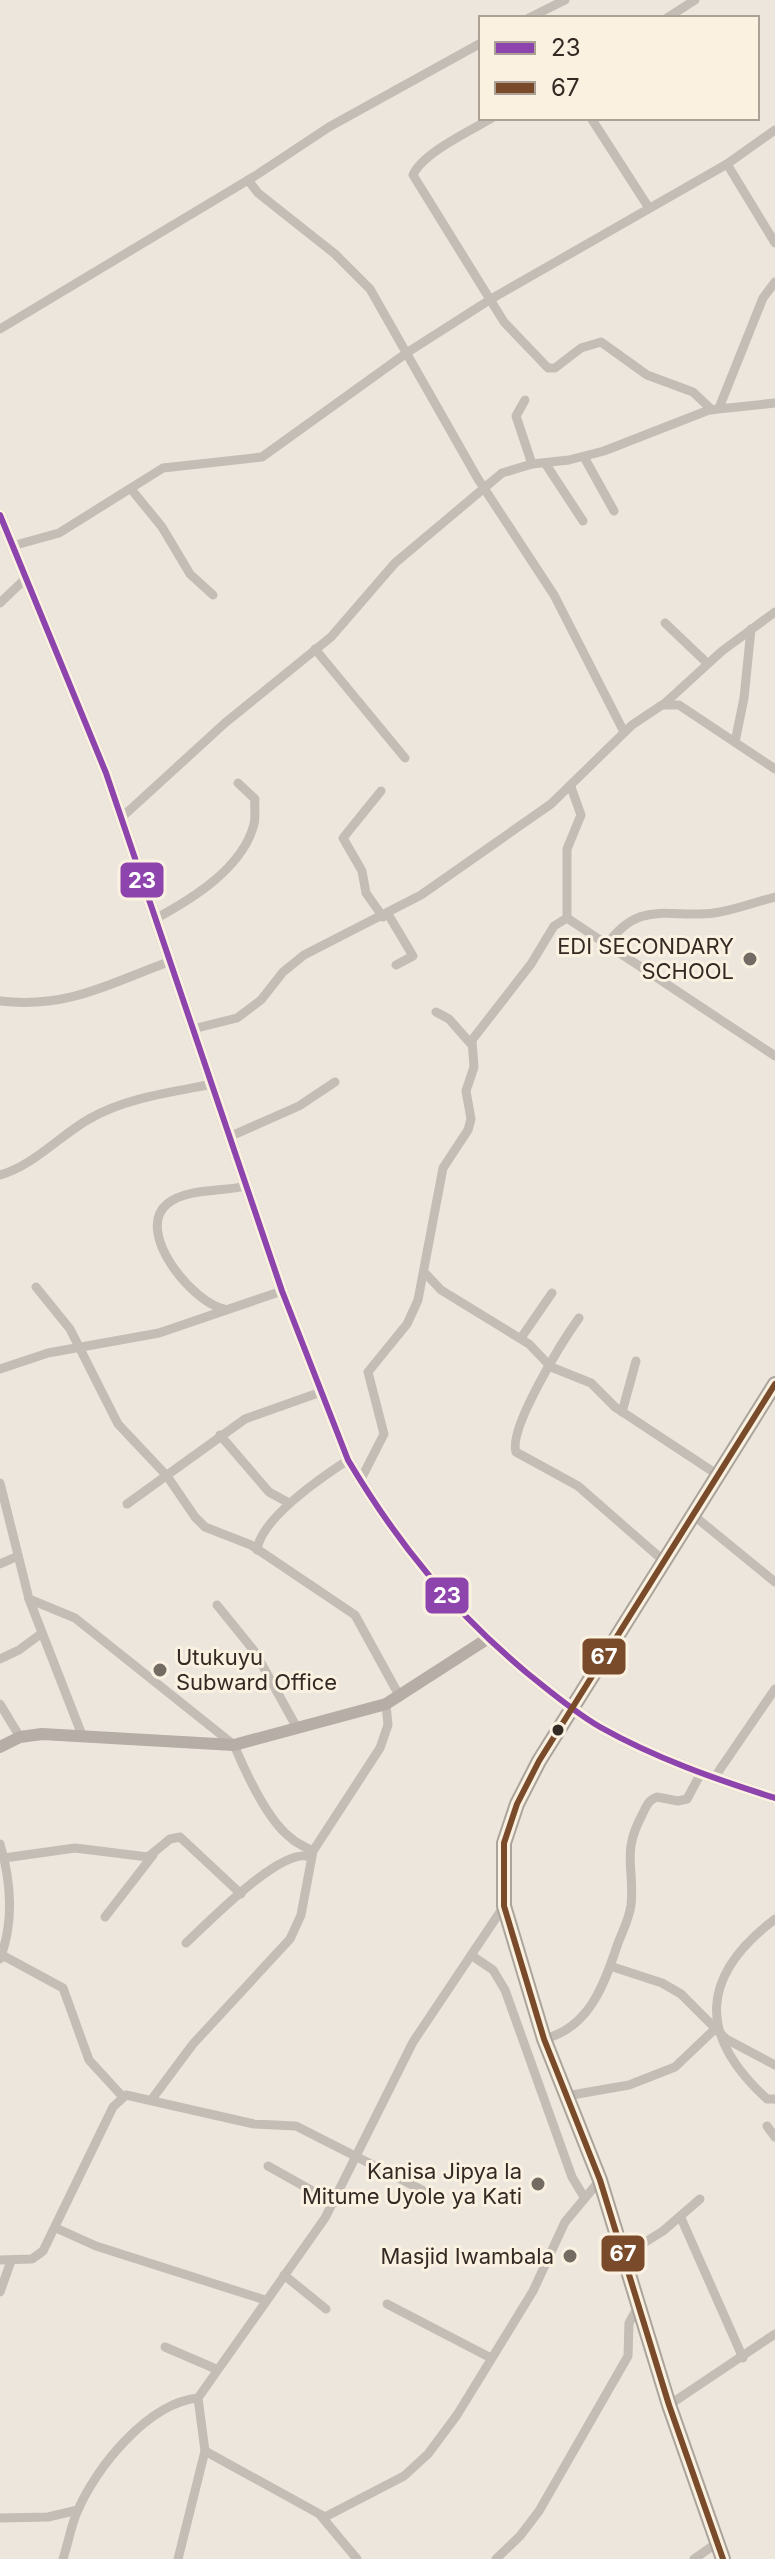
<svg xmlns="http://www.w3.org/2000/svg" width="775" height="2559" viewBox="0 0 775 2559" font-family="Inter,sans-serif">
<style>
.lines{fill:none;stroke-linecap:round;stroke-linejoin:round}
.street{stroke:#c4bdb6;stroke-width:9}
.secondary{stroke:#b5ada6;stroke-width:12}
.highway{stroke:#aaa49c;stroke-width:16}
.bus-1-casing{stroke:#faf1e1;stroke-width:12}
.bus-2-casing{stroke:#faf1e1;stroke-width:12}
.bus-1{stroke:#8e44ad;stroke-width:6}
.bus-2{stroke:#7a4b2a;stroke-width:6}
.poi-dot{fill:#746c64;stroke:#faf1e1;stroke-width:3}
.bus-dot{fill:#342a24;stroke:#faf1e1;stroke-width:3}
.labels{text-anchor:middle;stroke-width:6;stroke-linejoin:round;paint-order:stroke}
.poi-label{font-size:22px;fill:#342a24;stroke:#faf1e1;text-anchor:end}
.line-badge{stroke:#faf1e1;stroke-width:3}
.badge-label{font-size:22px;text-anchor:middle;font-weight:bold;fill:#fff}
</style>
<rect width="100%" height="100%" fill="#ece6dc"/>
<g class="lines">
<g class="street">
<polyline points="529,18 565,0"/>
<polyline points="667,18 695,0"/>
<path d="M492,118C472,130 422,153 413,175L504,322L548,368H555L581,348L601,342L647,375L693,392L712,410"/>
<polyline points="591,118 649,208"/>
<polyline points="727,164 775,243"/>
<polyline points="248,180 258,193 335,254 370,289 478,479 554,595 624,732"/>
<polyline points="0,329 258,174 329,127 481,43"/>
<polyline points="525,400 516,416 532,464"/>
<polyline points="719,408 763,298 775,282"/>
<polyline points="584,457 614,511"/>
<polyline points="545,463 583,521"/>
<polyline points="131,489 162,527 190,574 213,595"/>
<polyline points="12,546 59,533 163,468 262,457 408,352 491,299 727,164 775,130"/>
<polyline points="0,603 25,579"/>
<polyline points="665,623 707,663"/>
<polyline points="315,649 405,758"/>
<polyline points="664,704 722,651 775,612"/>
<polyline points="735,742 744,698 751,629"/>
<polyline points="381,791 343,838 362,871 366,893 383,917"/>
<polyline points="121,818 225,723 331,637 395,563 502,473 532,464 569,460 604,451 709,410 775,403"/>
<polyline points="388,914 413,956 396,965"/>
<polyline points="567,918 775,1056"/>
<polyline points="567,918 567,849 581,815 571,787"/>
<path d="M155,919C192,899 243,868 254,824C256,817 254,807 255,799L238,783"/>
<path d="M607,945C639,898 671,919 714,913C735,910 755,902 775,897"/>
<path d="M0,1001C69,1009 110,983 171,961"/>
<polyline points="436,1012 449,1019 471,1044"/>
<polyline points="193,1029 237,1018 261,1000 283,972 304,955 421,895 551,804 632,725 662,705 679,705 775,769"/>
<polyline points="231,1136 299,1106 335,1082"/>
<path d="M0,1175C34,1165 58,1137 89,1119C125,1098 172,1092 213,1084"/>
<polyline points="424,1272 441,1290 529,1344 551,1367 591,1383 615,1407 718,1475"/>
<polyline points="36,1287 70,1329 118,1424 167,1476 195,1517 205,1527 251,1545 355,1615 400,1697"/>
<path d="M224,1309C193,1303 134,1232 167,1204C186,1188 223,1192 246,1186"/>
<path d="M579,1318C563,1340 508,1429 516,1452L578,1486L665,1562"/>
<polyline points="521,1338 552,1293"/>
<polyline points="0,1369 48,1353 159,1333 282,1291"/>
<polyline points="622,1412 636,1361"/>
<polyline points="220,1435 269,1492 289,1503"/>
<polyline points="360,1481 384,1434 368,1372 407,1324 418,1300 443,1168 468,1130 471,1119 466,1091 474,1067 472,1040 531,964 554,926 567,918"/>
<polyline points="0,1483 29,1599 82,1735"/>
<polyline points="127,1504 245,1419 321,1392"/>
<polyline points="693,1515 775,1582"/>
<path d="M257,1550C261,1518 322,1477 348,1460"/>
<polyline points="0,1564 18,1556"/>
<path d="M29,1599L75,1618L234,1745C245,1771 268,1821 291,1838C297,1844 306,1847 313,1851"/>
<polyline points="217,1605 255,1652 296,1726"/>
<polyline points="0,1659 19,1650 42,1633"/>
<polyline points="0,1704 20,1737"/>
<polyline points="714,1778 775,1689"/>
<path d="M0,1844C11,1881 14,1922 0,1959"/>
<polyline points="4,1858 75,1848 148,1857 170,1839 180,1837 241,1894"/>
<polyline points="105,1917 153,1855"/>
<path d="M775,1919C700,1976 697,2035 767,2099H775"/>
<path d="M186,1943C208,1923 282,1845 311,1857"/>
<polyline points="2,1955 63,1988 89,2060 122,2096"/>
<polyline points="471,1955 493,1970 505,1990 572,2177 584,2197"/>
<polyline points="610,1966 662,1983 681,1994 726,2039 775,2065"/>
<path d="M544,2039C589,2028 604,1985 617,1946C622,1932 629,1920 631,1905C635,1868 621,1854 642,1815C646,1807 648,1800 657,1797L678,1801L687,1799L701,1773"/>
<polyline points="566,2096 629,2085 675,2067 716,2028"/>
<polyline points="152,2099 193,2044 290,1939 301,1915 313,1851 380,1748 388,1725 386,1704"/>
<polyline points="767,2126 775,2137"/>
<polyline points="268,2166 334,2203"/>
<polyline points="681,2218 743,2358"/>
<polyline points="56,2228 96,2246 265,2300"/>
<polyline points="623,2256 663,2231 700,2199"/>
<polyline points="0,2260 32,2259 43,2251 113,2107 126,2095 254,2124 296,2126 424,2191"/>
<polyline points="284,2275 326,2309"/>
<polyline points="0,2292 11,2261"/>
<polyline points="387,2304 491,2358"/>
<polyline points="165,2347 216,2369"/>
<polyline points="669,2405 775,2334"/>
<polyline points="205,2451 325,2517 404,2476 428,2454 457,2415 533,2291 565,2222 600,2180"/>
<polyline points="321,2516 357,2559"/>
<polyline points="0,2518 48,2517 78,2510"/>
<path d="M63,2559C68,2544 71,2526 77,2512C96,2467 148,2403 198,2398"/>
<polyline points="178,2559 205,2451 198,2398 325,2218 413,2042 504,1906"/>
<polyline points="496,2559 520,2536 539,2511 628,2356 629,2323 638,2307"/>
<polyline points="694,2559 717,2543"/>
</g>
<g class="secondary">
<path d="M0,515L106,773L282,1291L348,1460C398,1544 452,1610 527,1673C551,1692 574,1712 600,1727C655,1758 715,1779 775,1798"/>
<polyline points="0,1747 20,1737 42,1734 234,1745 386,1704 487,1639"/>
</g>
<polyline class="highway" points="723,2559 669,2405 600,2180 544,2039 504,1906 504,1843 517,1804 539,1761 775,1384"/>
<g class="bus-1-casing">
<path id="bus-1" d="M0,515L106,773L282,1291L348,1460C398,1544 452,1610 527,1673C551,1692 574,1712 600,1727C655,1758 715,1779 775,1798"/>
</g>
<g class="bus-2-casing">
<polyline id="bus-2" points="723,2559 669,2405 600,2180 544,2039 504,1906 504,1843 517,1804 539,1761 775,1384"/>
</g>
<use href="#bus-1" class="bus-1"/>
<use href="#bus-2" class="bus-2"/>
</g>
<g class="poi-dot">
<circle cx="750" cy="959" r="8"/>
<circle cx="160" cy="1670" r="8"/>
<circle cx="538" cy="2184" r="8"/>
<circle cx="570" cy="2256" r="8"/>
</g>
<circle class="bus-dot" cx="558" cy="1730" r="7"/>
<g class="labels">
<g class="poi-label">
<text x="734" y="954">EDI SECONDARY<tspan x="734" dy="25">SCHOOL</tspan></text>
<text x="176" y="1665" text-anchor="start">Utukuyu<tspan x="176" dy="25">Subward Office</tspan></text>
<text x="522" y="2179">Kanisa Jipya la<tspan x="522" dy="25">Mitume Uyole ya Kati</tspan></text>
<text x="554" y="2264">Masjid Iwambala</text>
</g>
</g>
<g class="line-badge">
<rect x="119" y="861" width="46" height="38" rx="8" fill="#8e44ad"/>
<rect x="424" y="1576" width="46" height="39" rx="8" fill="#8e44ad"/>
<rect x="581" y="1637" width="46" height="39" rx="8" fill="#7a4b2a"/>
<rect x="600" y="2234" width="46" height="39" rx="8" fill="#7a4b2a"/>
</g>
<g class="badge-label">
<text x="142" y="888">23</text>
<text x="447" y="1603">23</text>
<text x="604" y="1664">67</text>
<text x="623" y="2261">67</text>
</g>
<rect x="479" y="16" width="280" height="104" fill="#faf1e1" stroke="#aba195" stroke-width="2"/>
<rect x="495" y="42" width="40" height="12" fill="#8e44ad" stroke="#aba195" stroke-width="2"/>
<text x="551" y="56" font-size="24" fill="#342a24">23</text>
<rect x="495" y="82" width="40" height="12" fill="#7a4b2a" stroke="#aba195" stroke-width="2"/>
<text x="551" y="96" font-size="24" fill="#342a24">67</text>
</svg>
